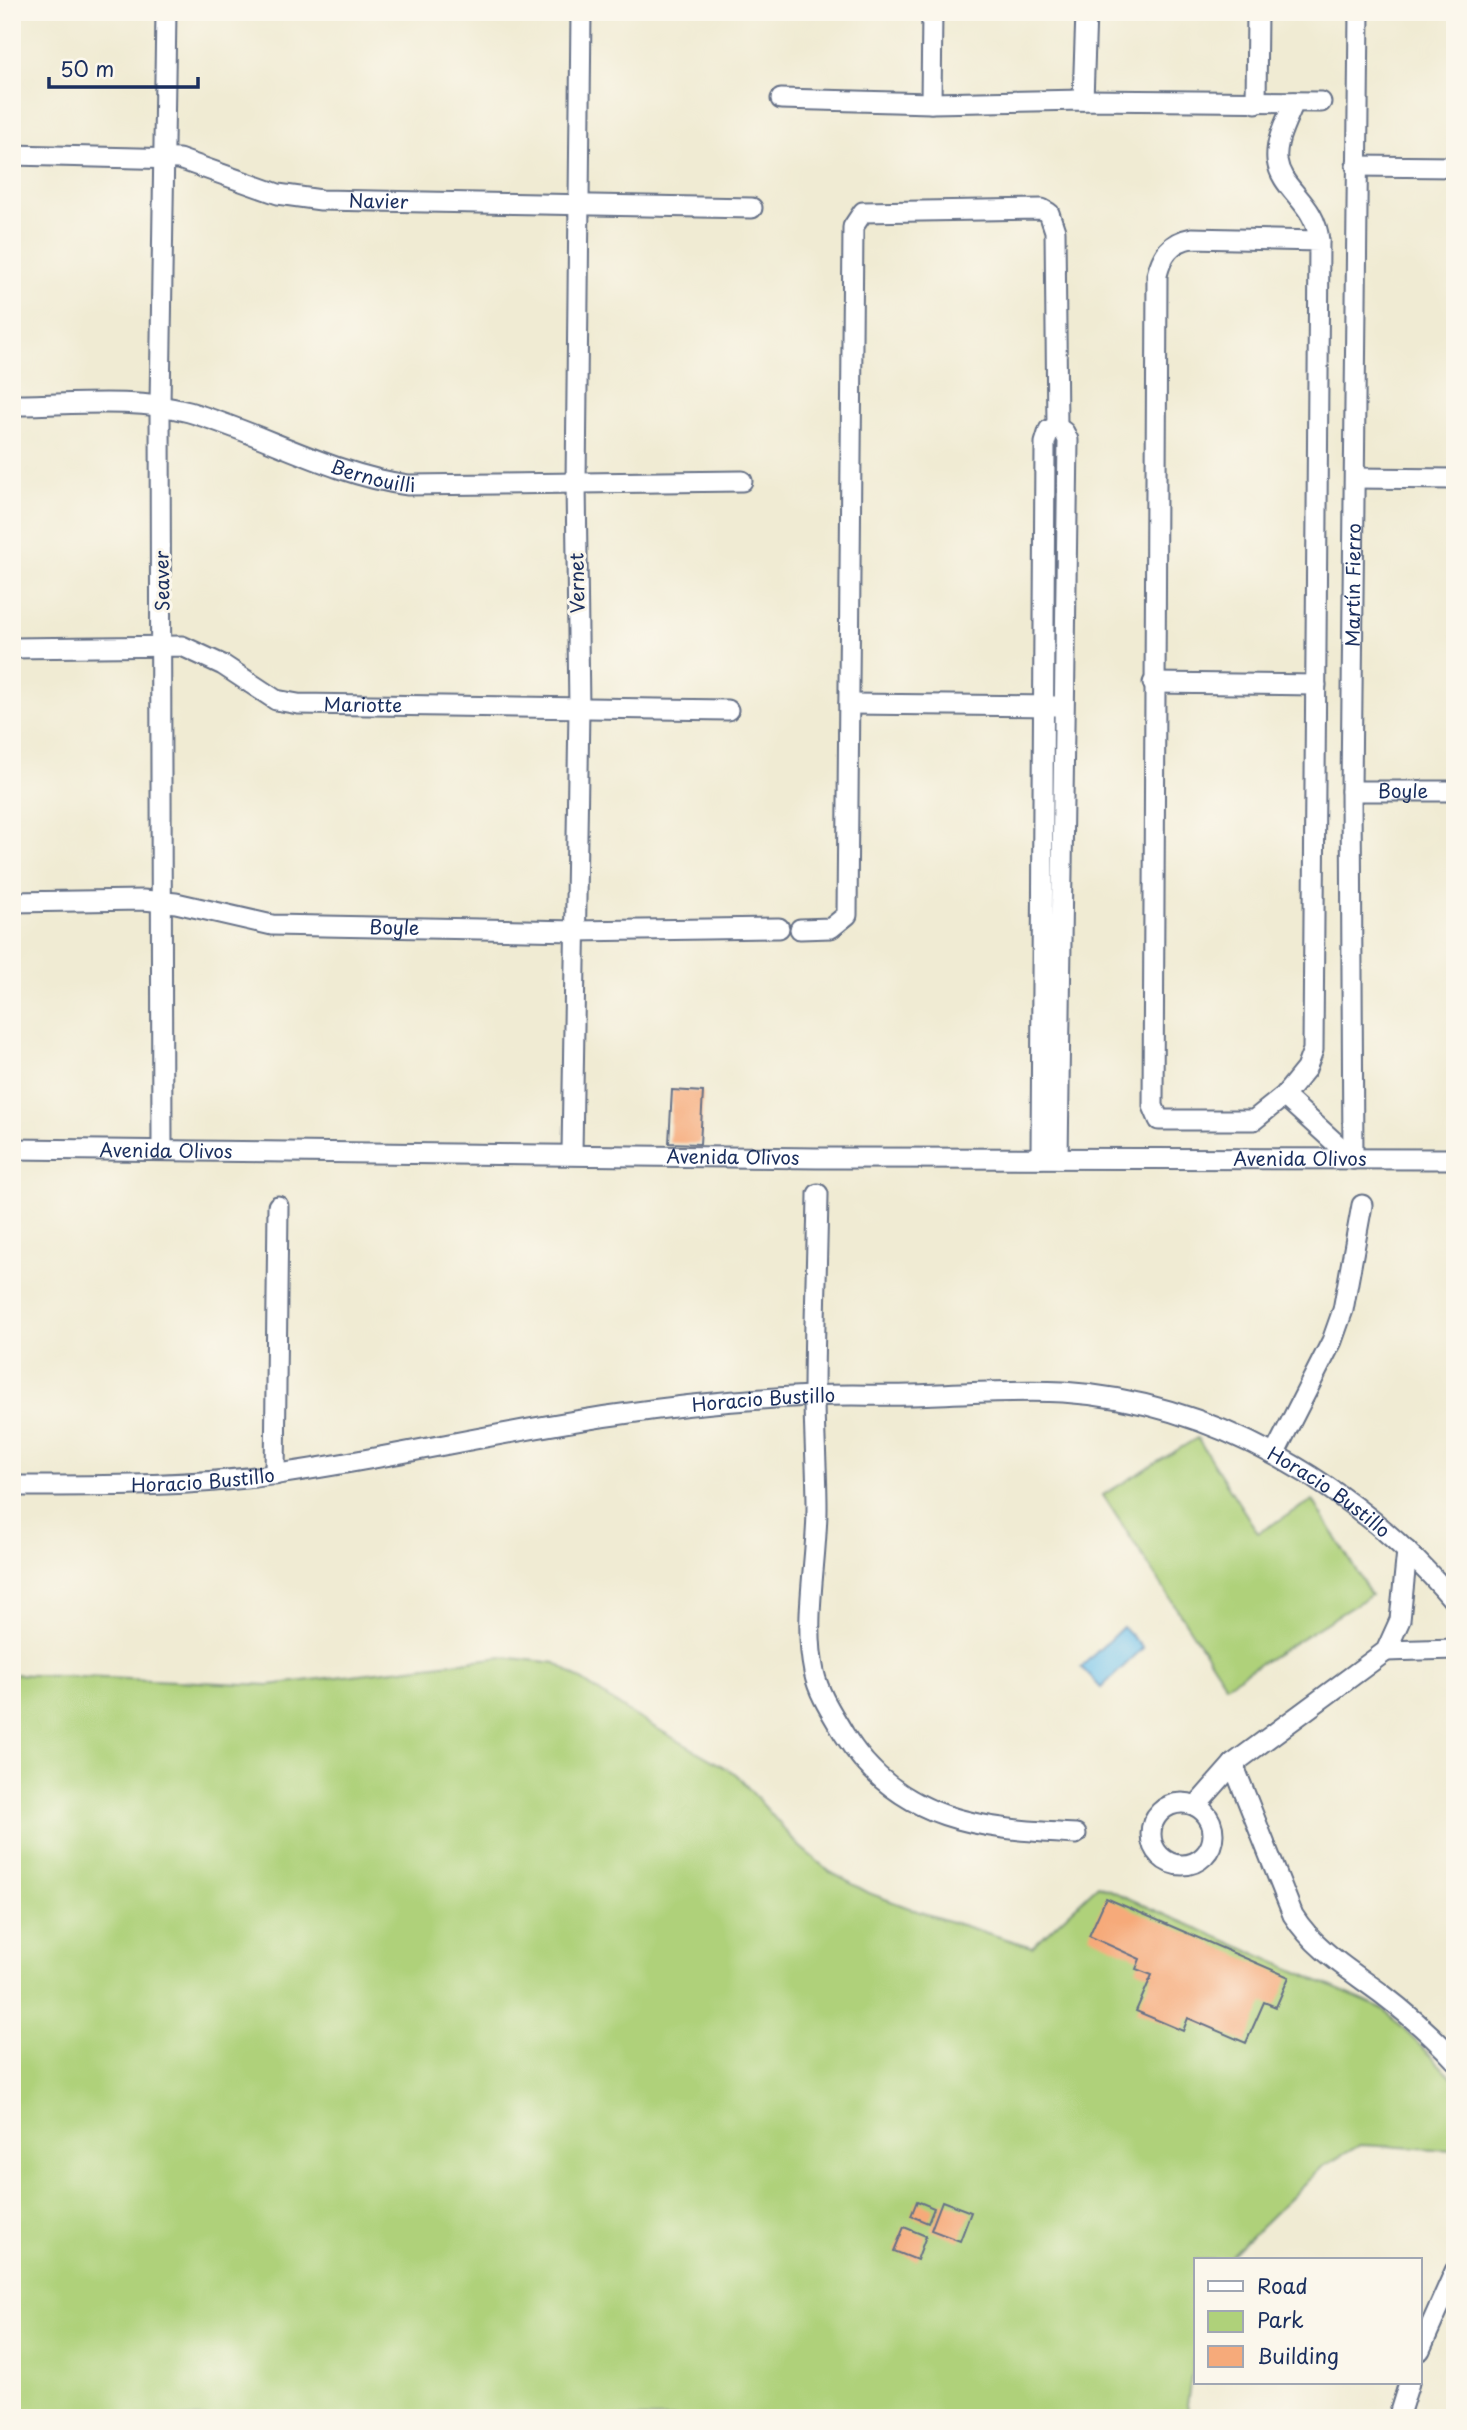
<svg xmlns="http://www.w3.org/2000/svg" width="1467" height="2430" viewBox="0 0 1467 2430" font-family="'Playpen Sans',sans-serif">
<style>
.green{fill:#afd17a;stroke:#65806c;stroke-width:2}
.water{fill:#70c2ec;stroke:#4678a5;stroke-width:2}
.building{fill:#f6aa7a}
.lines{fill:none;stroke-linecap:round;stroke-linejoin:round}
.minor-casing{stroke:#667187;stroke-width:23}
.minor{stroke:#fff;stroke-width:19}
.labels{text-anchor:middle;stroke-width:6;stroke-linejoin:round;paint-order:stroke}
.street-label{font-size:19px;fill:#1b2f5e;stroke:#fbf7ec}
</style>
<rect width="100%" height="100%" fill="#fbf7ec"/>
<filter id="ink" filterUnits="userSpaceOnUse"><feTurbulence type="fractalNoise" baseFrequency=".0143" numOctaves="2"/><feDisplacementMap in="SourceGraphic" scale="14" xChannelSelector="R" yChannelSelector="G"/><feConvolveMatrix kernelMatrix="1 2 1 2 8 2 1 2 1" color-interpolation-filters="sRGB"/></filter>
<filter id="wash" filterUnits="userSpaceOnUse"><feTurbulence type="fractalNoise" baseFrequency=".00686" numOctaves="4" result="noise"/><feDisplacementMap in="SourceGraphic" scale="28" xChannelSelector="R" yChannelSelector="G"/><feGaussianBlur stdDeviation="1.57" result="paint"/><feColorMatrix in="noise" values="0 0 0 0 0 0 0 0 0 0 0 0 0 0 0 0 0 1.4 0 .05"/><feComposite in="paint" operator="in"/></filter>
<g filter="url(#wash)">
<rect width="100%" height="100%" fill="#f0ebd3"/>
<g class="green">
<polygon points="1197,1438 1258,1533 1313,1500 1371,1595 1226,1685 1103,1495"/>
<polygon points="502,1657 556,1663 630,1713 736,1774 798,1845 830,1872 869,1893 920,1912 1032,1947 1098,1885 1383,2009 1455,2080 1455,2150 1360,2145 1322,2167 1227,2260 1196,2260 1196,2343 1185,2418 12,2418 12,1674 269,1685"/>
</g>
<polygon class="water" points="1123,1627 1143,1648 1101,1688 1081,1667"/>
<g id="blocks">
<g class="building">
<polygon points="672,1090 703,1092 700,1144 669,1143"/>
<polygon points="1106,1898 1289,1977 1276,2007 1264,2002 1246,2043 1188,2018 1183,2031 1136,2011 1152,1975 1136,1969 1140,1959 1089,1936"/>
<polygon points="917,2201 934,2208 928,2223 911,2216"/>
<polygon points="942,2201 971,2212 960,2241 931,2230"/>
<polygon points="904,2227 926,2236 917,2260 894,2251"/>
</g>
</g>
</g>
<g filter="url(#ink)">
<use href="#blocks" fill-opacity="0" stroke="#667187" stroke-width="2"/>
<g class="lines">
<g class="minor-casing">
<g id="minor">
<polyline points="781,99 931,103 1083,100 1321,102"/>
<polyline points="1083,100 1086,12"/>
<path d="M1294,102C1287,120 1275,140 1277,160C1281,191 1316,202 1319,241"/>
<polyline points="931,103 932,12"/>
<polyline points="1256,103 1257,12"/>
<path id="s1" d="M12,155L179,159L278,194L321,200L752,208"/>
<polyline points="1356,166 1455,167"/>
<path id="s2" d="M12,405C69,405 134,397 189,412C262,433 332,475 408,485L742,481"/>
<polyline points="1355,478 1455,479"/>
<path id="s3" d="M12,648L182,646L223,665L276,700L298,704L728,710"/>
<polyline points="1153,683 1316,685"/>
<polyline points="849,704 1055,706"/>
<path id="s4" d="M1351,791H1455"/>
<path id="s5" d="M12,902L143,900L176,903L272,925L576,931L779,928"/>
<polyline points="800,929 831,928 847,915 853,227 863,212 1042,209 1049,213 1055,231 1057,427"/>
<path d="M1284,1096L1306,1069L1313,1050L1319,241L1192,238C1170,242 1162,255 1157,275L1153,1106L1159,1120H1254L1284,1096L1353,1159"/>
<path id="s6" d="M12,1149L817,1158L1455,1159"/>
<polyline points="162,1150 160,405 166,12"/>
<polyline points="572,1153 579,709 576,483 581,12"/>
<polyline points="1041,1158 1045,443 1049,430 1057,427 1064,432 1068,440 1058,1158"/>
<path id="s7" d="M1353,1159L1351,791L1359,12"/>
<path d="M818,1194C817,1262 814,1329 814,1396C814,1434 817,1471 817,1508C817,1561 803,1620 814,1672C819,1695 833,1715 844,1734C899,1822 981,1829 1076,1834"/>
<polyline points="1275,1453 1332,1341 1343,1310 1362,1205"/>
<polyline points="275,1475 278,1206"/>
<path id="s8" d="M12,1486C100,1486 191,1487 278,1474C391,1458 502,1431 615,1415C680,1405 746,1399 812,1396C845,1394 878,1396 911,1395C962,1394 1012,1389 1063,1392C1216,1402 1357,1487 1455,1602"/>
<polyline points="1386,1651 1455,1649"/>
<path d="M1233,1764L1293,1915C1315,1950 1350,1970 1382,1994C1408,2014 1433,2036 1455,2060"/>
<circle cx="1182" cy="1834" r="31"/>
<polyline points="1196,1806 1233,1764 1386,1651 1400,1620 1407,1551"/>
<polyline points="1420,2350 1455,2271"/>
<polyline points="1398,2418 1409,2383"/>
</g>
</g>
<use href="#minor" class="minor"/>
</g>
</g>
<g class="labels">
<g class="street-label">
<text dy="7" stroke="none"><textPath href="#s1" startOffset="373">Navier</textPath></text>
<text dy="7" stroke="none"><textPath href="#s2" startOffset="373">Bernouilli</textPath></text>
<text transform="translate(162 581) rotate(-91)" y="7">Seaver</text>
<text transform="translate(577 583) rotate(-91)" y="7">Vernet</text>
<text dy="7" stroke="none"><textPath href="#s7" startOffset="574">Martín Fierro</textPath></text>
<text dy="7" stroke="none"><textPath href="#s3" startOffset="366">Mariotte</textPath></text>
<text dy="7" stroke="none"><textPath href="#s4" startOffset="52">Boyle</textPath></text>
<text dy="7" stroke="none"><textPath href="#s5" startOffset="385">Boyle</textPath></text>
<text dy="7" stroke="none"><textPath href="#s6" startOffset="154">Avenida Olivos</textPath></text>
<text dy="7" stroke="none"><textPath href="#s6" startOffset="721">Avenida Olivos</textPath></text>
<text dy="7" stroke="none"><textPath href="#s6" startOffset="1288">Avenida Olivos</textPath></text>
<text dy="7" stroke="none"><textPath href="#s8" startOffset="758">Horacio Bustillo</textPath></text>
<text dy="7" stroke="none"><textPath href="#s8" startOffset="191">Horacio Bustillo</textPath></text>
<text dy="7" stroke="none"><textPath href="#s8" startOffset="1346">Horacio Bustillo</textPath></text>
</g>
</g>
<rect width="1467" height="2430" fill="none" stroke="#fbf7ec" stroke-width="42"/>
<rect x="1194" y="2258" width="228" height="126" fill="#fbf7ec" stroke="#a1a7b3" stroke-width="2"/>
<rect x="1208" y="2281" width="35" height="10" fill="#ffffff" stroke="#a1a7b3" stroke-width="2"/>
<text x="1257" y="2294" font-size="21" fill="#1b2f5e">Road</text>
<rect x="1208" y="2311" width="35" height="21" fill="#afd17a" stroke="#a1a7b3" stroke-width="2"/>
<text x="1257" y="2328" font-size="21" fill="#1b2f5e">Park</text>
<rect x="1208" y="2346" width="35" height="21" fill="#f6aa7a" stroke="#a1a7b3" stroke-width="2"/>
<text x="1257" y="2364" font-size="21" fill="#1b2f5e">Building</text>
<path d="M49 77v10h149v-10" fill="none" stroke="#1b2f5e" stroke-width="3.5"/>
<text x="60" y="77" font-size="21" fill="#1b2f5e" stroke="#fbf7ec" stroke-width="5" paint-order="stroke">50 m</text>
</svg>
